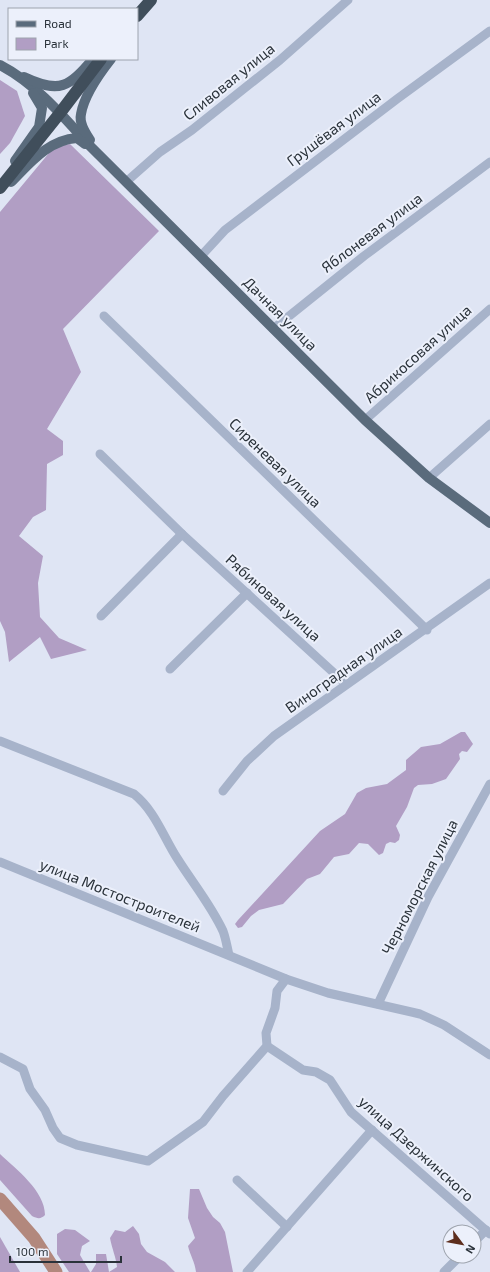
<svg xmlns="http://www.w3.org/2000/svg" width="490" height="1272" viewBox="0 0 490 1272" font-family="'Exo 2',sans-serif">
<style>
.green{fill:#b19ec4}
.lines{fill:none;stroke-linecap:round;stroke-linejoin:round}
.river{stroke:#b2887d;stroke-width:13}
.minor{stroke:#a7b3ca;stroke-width:9}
.major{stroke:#5a6b7c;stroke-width:10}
.highway{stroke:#404e5b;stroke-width:12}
.labels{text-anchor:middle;stroke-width:4;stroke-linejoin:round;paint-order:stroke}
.street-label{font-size:15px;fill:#2a323a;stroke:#ecf0fb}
</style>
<rect width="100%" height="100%" fill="#dfe5f4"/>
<g class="green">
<polygon points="0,80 17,91 25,116 10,143 0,154"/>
<polygon points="70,144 159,231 63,329 81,372 47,429 63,441 63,455 47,464 46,510 33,517 19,536 43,556 38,583 40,617 59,638 87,650 51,659 40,637 9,662 5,632 0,621 0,212 54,147"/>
<polygon points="461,732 465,732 473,744 467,752 462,751 459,754 460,759 446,779 432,784 418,785 414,788 407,807 396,826 400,835 399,840 395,843 390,842 386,844 383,853 379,855 368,844 359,843 349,854 334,857 320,874 307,879 283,904 259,910 251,916 242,927 238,928 235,924 238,920 320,831 345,814 357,793 366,788 387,784 406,770 406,760 421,747 440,744"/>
<path d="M0,1154C16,1169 45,1191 45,1215C41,1219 38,1219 32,1216L0,1180Z"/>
<path d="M190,1189H199L207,1208L213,1217L220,1223L225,1232L233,1272H196C195,1262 190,1255 188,1246L195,1238L188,1218Z"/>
<path d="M133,1226L139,1234L141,1244L147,1252L165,1262L175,1272H109L117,1267C116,1257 112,1249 110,1238L115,1230L125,1232Z"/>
<polygon points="65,1229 75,1230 90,1241 82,1246 80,1255 90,1272 69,1272 57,1254 57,1234"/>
<polygon points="0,1237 20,1272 0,1272"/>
<polygon points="96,1254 106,1254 109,1272 91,1272 96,1264"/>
</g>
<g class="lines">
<polyline class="river" points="0,1199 34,1238 56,1272"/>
<g class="minor">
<polyline points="126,182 160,152 192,130 280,60 348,0"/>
<polyline points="201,256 225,230 397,99 490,31"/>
<polyline points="104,316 427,630"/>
<polyline points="273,329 364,256 490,162"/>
<polyline points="365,420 490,309"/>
<polyline points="100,454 182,534 346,684"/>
<polyline points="429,478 490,424"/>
<polyline points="101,616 182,534"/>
<polyline points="170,669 247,593"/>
<path d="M0,741L134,794C155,811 163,836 177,858C192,882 211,905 223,931C226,939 227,947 229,955"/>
<polyline points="223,791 247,761 274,736 490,583"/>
<polyline points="0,862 286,979 328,993 420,1014 444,1025 490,1055"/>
<polyline points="378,1004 428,897 490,784"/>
<polyline points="267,1046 303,1070 316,1072 330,1080 351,1112 490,1234"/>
<polyline points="0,1057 23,1069 30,1089 45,1110 53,1128 60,1138 77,1145 148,1161 203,1122 223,1096 267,1046 266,1033 275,1008 277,991 286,979"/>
<polyline points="237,1180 287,1227"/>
<polyline points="474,1242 486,1230"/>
<polyline points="247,1272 372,1130"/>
<polyline points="444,1272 460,1256"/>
</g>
<g class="major">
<path d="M0,65C35,83 63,116 89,145L365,420L429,478L490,523"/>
<path d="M24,77C60,94 69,87 93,59"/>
<path d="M90,140C85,132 79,123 81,114C84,96 100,73 111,59"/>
<polyline points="15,161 39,127 42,108 33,93"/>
<path d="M11,182C30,163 48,140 77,138L85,144"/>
</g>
<g class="highway">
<polyline points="137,16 151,0"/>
<polyline points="0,188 60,113 101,59"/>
</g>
</g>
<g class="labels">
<g class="street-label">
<text transform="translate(229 82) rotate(-39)" y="5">Сливовая улица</text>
<text transform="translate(334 129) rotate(-37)" y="5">Грушёвая улица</text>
<text transform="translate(372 233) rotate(-37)" y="5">Яблоневая улица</text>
<text transform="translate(280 314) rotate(45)" y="5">Дачная улица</text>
<text transform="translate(418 354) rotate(-42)" y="5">Абрикосовая улица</text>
<text transform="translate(275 463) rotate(44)" y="5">Сиреневая улица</text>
<text transform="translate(273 598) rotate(42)" y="5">Рябиновая улица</text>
<text transform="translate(344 670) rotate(-35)" y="5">Виноградная улица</text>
<text transform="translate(420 887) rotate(-63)" y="5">Черноморская улица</text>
<text transform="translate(120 896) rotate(22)" y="5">улица Мостостроителей</text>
<text transform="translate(416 1149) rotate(42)" y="5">улица Дзержинского</text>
</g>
</g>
<rect x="8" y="8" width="130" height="52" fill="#ecf0fb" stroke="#9ea4ae"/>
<rect x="16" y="21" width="20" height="6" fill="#5a6b7c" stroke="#9ea4ae"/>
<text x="44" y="28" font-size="12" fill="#2a323a">Road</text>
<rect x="16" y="38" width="20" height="12" fill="#b19ec4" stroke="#9ea4ae"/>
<text x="44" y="48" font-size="12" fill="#2a323a">Park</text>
<g transform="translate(462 1244) rotate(122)"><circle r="19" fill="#ecf0fb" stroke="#9ea4ae"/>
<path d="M0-3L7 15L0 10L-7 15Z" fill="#5d2d1d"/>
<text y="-6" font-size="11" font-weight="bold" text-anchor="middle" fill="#2a323a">N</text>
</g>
<path d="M10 1256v6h111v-6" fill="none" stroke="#2a323a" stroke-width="2"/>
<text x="16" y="1256" font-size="12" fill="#2a323a" stroke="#ecf0fb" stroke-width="3" paint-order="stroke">100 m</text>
</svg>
